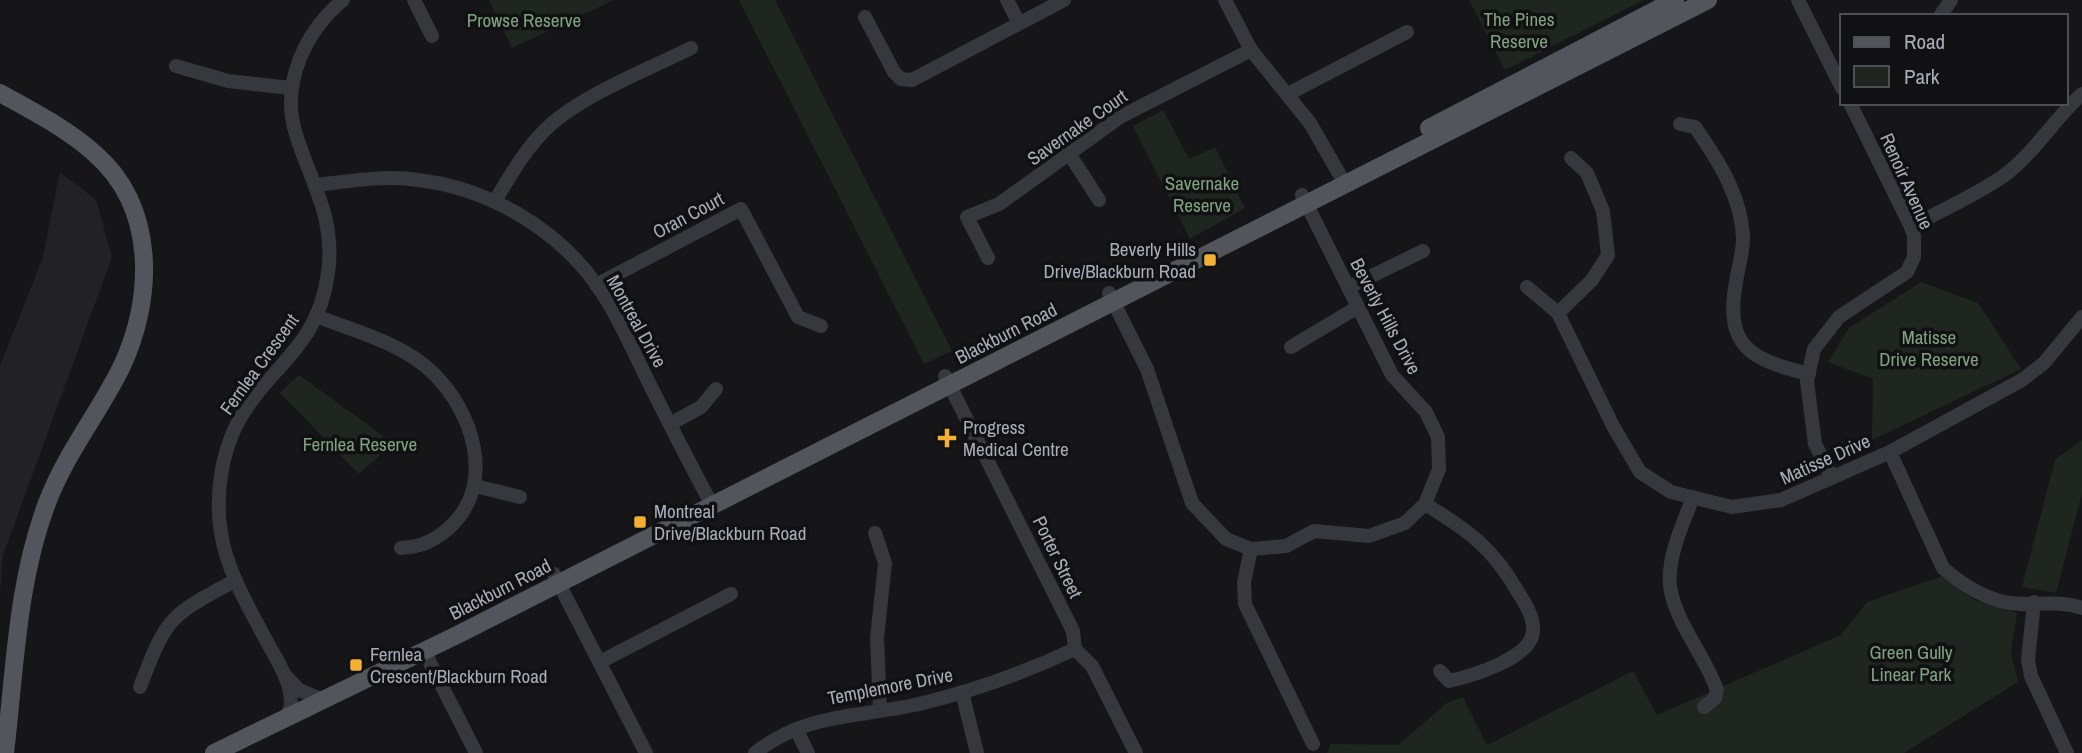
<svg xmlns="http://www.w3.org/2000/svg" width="2082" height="753" viewBox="0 0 2082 753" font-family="'Archivo Narrow',sans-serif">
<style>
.built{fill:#222225}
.green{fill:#1e261f}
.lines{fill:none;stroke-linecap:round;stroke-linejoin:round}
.minor{stroke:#37383d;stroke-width:14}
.major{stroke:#53555c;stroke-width:18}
.poi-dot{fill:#f2b134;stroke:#111113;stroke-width:2.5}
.labels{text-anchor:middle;stroke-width:7;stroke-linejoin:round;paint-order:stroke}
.park-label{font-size:19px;fill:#7fa381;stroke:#111113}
.street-label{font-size:19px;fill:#a8adb8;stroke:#111113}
.poi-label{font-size:19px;fill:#a8adb8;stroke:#111113;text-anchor:start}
</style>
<rect width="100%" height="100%" fill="#161618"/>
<polygon class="built" points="60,172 96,200 112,257 3,555 0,593 0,366 43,257"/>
<g class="green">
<polygon points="489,0 614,0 512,48"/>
<polygon points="739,0 775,0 952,351 924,364"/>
<polygon points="1469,0 1644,0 1505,70"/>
<polygon points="1163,110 1189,159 1215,147 1245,208 1190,239 1133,126"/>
<polygon points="1921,282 1978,303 2021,369 1872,440 1873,379 1828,362 1849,328"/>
<polygon points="299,375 393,443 359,474 280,393"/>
<polygon points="2082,440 2082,493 2056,593 2022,587 2055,460"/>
<polygon points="1942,576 1976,601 2017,613 2011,653 2018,682 1904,753 1327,753 1331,744 1398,745 1447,703 1463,697 1487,745 1633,671 1657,715 1841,635 1867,602"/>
</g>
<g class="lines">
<g class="minor">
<polyline points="414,0 432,36"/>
<polyline points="1007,0 1019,23"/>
<polyline points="1225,0 1251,50 1310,123 1345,184"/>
<polyline points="1798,0 1842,88"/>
<polyline points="1940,16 1951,0"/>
<polyline points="865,17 894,72 901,79 912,80 1064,0"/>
<polyline points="176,66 228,81 291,88"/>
<polyline points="1288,94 1407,32"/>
<path d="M1680,124L1695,127C1718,160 1742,197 1743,239C1743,253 1738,268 1736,282C1724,347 1751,360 1809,374"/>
<polyline points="1070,155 1099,200"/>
<path d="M317,185C350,181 385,175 418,180C487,188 555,227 596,284C618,315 634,353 651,387C671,427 691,466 712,505"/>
<path d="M495,201C510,176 524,151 545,130C577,97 649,69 691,48"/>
<path d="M1911,227C1940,211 1974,196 2002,177C2034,154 2053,120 2082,94"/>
<polyline points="988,258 967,217 999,204 1120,117 1251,50"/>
<polyline points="596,285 741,209 798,317 821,326"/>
<polyline points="1349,287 1423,251"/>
<polyline points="1527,287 1558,313 1613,426 1640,472 1671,492 1732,507 1781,500 1890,452 2022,380 2044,363 2082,317"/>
<polyline points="1109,293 1147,369 1192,503 1226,539 1251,549 1286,546 1314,531 1369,536 1405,523 1425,504 1439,469 1438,437 1426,412 1392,375 1302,195"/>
<polyline points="1558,313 1592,280 1608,255 1603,211 1587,173 1571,158"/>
<path d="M316,316C354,331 402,343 432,372C473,411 497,484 449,528C434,541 421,547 401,548"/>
<polyline points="1291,347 1358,307"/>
<polyline points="945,376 1073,631 1075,649 1092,666 1136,753"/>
<polyline points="670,424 701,407 716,389"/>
<path d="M1890,452L1943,568C1959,582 1979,595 2000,601C2027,609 2055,598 2082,608"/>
<polyline points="1832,477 1815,444 1807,381 1814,349 1839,317 1907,272 1914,257 1914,236 1911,227 1850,103"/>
<polyline points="475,486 520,497"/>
<path d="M1693,497C1683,524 1667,557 1670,586C1675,623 1705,655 1717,690L1715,698L1704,707"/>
<path d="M1425,504C1468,530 1493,548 1518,592C1525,604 1534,616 1533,631C1532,658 1472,676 1449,681L1440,671"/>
<polyline points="875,533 885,563 877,638 880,710"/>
<polyline points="1251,549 1244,582 1245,604 1313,744"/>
<polyline points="554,574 646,753"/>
<polyline points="2034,602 2028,660 2031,676 2067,753"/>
<polyline points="424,651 476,753"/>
<polyline points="600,662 731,594"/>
<polyline points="286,676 299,690 321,699"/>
<path d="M140,687C167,616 169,616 236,580"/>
<polyline points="962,692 977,753"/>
<path d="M285,717C288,713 291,709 291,703C291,680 276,659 266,640C248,606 227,571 221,533C215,496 221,453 239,420C272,363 318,348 328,273C336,217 310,182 295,131C281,82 306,31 343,0"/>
<polyline points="796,729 808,753"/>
<path d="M755,753C808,711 862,718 923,703C977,690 1026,672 1075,649"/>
</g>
<g class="major">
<path d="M0,93C32,111 66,128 94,153C157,207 154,299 121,368C98,414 65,455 47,503C17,582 15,669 5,753"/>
<polyline points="1429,128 1675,0"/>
<polyline points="214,753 457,635 1708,0"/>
</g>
</g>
<g class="poi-dot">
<rect x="1203" y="253" width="14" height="14" rx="3.5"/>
<path d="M943.5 427.5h7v7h7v7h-7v7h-7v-7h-7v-7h7z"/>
<rect x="633" y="515" width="14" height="14" rx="3.5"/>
<rect x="349" y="658" width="14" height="14" rx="3.5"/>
</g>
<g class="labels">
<g class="park-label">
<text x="1519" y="26">The Pines<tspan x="1519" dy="22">Reserve</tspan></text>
<text x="524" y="27">Prowse Reserve</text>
<text x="1202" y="190">Savernake<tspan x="1202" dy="22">Reserve</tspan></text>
<text x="1929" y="344">Matisse<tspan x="1929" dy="22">Drive Reserve</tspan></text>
<text x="360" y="451">Fernlea Reserve</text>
<text x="1911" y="659">Green Gully<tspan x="1911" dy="22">Linear Park</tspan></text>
</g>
<g class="street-label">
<text transform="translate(1077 127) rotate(-35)" y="7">Savernake Court</text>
<text transform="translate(1907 181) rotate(66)" y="7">Renoir Avenue</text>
<text transform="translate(688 215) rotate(-28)" y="7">Oran Court</text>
<text transform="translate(1386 316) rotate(62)" y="7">Beverly Hills Drive</text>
<text transform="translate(637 321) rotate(61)" y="7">Montreal Drive</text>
<text transform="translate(1006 333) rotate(-27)" y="7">Blackburn Road</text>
<text transform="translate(259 364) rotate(-54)" y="7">Fernlea Crescent</text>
<text transform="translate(1825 459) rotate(-24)" y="7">Matisse Drive</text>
<text transform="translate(1058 557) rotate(64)" y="7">Porter Street</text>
<text transform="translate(500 589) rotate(-27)" y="7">Blackburn Road</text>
<text transform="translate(890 686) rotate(-11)" y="7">Templemore Drive</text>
</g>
<g class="poi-label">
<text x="1196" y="256" text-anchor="end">Beverly Hills<tspan x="1196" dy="22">Drive/Blackburn Road</tspan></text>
<text x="963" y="434">Progress<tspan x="963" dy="22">Medical Centre</tspan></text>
<text x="654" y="518">Montreal<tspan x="654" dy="22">Drive/Blackburn Road</tspan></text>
<text x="370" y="661">Fernlea<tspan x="370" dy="22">Crescent/Blackburn Road</tspan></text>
</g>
</g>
<rect x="1840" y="14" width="228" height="91" fill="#111113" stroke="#4d4f55" stroke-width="2"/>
<rect x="1854" y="37" width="35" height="10" fill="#53555c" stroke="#4d4f55" stroke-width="2"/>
<text x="1904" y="49" font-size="21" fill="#a8adb8">Road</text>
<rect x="1854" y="66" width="35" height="21" fill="#1e261f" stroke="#4d4f55" stroke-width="2"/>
<text x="1904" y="84" font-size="21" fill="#a8adb8">Park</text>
</svg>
